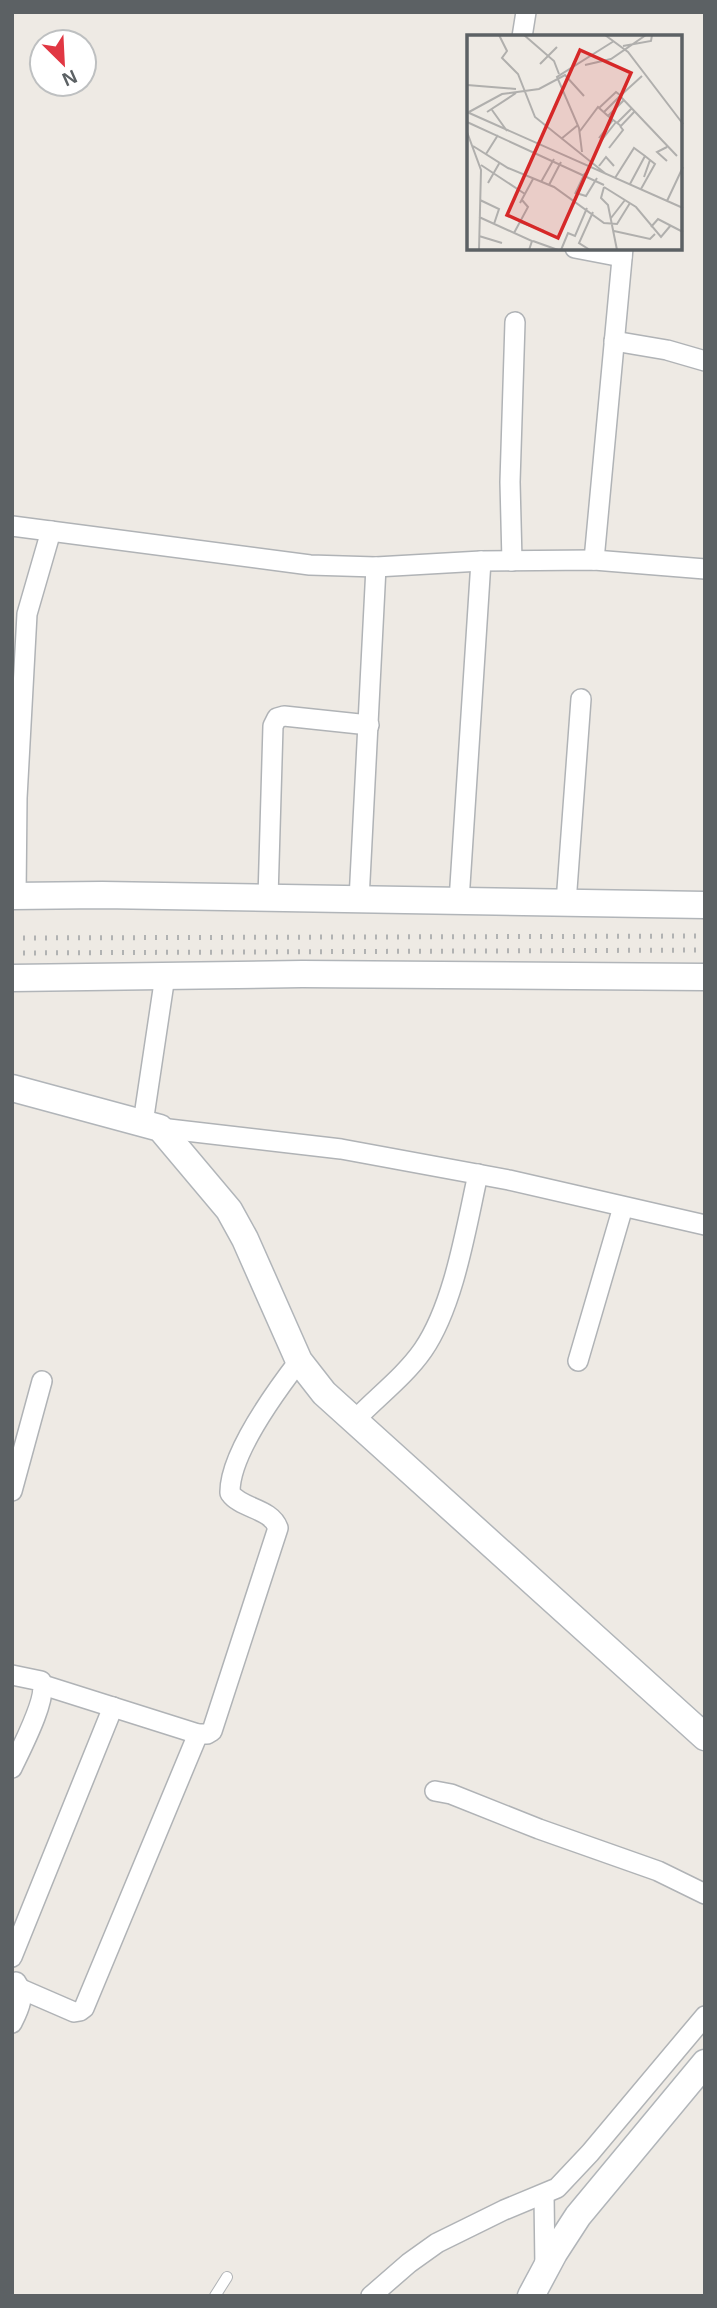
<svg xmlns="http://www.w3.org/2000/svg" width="717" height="2308" viewBox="0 0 717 2308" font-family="Arial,sans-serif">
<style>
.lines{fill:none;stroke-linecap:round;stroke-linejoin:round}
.lane-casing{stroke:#b0b3b6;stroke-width:12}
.street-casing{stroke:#b0b3b6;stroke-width:22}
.secondary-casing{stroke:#b1b5b9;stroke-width:29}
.lane{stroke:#fff;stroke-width:10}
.street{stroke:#fff;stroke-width:19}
.secondary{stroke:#fff;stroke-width:26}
.rail{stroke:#b1b2b2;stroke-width:5;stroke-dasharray:2 9;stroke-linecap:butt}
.inset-road{fill:none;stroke:#b0afad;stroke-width:2}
.view{fill:#d62828;fill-opacity:0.15;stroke:#d62828;stroke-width:3.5}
.inset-edge{fill:none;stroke:#5c6164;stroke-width:3.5}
</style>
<rect width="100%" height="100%" fill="#eeeae4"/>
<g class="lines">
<g class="lane-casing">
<polyline id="lane" points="215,2296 227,2277"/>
</g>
<g class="street-casing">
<g id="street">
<polyline points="522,37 526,12"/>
<polyline points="575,248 622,257"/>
<polyline points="614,341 667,350 705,361"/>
<polyline points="12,526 310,565 376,567 481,561 594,560 705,569"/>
<polyline points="594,560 623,248"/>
<polyline points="512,561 510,482 515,322"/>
<polyline points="16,896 17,798 27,614 51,531"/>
<polyline points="268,898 273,726 277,718 284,716 369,725"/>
<polyline points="359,900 376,567"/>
<polyline points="459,901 481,561"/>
<polyline points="566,903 581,699"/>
<polyline points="143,1123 165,976"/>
<polyline points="160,1128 341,1149 509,1180 705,1225"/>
<polyline points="578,1361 623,1207"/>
<path d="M355,1420C377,1397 405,1376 423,1350C454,1305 466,1228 478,1174"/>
<polyline points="12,1491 42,1381"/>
<path d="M12,1675L41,1681C49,1696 20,1751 12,1768"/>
<path d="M43,1685L198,1734H207L212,1731L278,1528C271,1508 241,1509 230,1493C229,1455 276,1391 299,1361"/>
<polyline points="435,1791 451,1794 539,1829 658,1871 705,1894"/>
<polyline points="12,1957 113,1707"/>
<polyline points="21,1989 74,2012 80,2011 84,2008 198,1734"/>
<path d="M12,2023C19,2009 26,1996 16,1982"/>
<polyline points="544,2195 545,2268"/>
<polyline points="371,2296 409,2263 437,2243 504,2210 557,2188 590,2153 705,2016"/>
</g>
</g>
<g class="secondary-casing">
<g id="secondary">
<polyline points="12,896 102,895 705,905"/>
<polyline points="12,978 302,974 705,977"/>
<polyline points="12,1088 160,1128 229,1210 245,1239 299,1361 324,1393 705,1737"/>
<polyline points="531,2296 554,2253 578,2216 705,2063"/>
</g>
</g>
<use href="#lane" class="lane"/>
<use href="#street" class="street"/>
<use href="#secondary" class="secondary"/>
<g class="rail">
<polyline points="12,938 705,936"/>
<polyline points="12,953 705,950"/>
</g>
</g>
<g transform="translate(467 35)">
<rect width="215" height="215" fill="#eeeae4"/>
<path class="inset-road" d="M32,0L40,16L35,23L51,39L68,82L139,139M57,0L87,26L92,39M138,0L161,17L216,89M156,11L184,6L185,0M73,29L90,12M118,30L144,24L179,0M175,41L153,61L210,121M0,50L49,54M157,65L141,81L154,91L168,76M132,73L149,57L153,60M25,75L40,96M0,77L216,173M2,77L35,59L72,54L98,40L117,61M20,77L49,58M137,77L153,61M0,87L137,150M150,88L165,73M113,96L131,72L141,81M0,97L14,135L12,215M132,103L146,85M94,104L111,90M134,106L149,87M6,111L41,133L87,152L137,188L150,189L163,168M142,113L156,95L153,91M115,117L112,93L90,42L147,6M19,119L31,100M200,126L190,117L200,112M14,130L58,159M132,131L139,122L147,131M177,142L183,125L178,121M148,143L167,113L178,121L163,149M74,147L87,124M21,148L33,127M82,150L94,127M137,152L169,172L194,202L204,190M137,152L134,163L141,170L150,215M174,154L188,129L183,125M109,158L119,161L130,143M108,159L118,138M13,165L32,174L27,189M200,166L216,132M53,168L66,144M12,182L65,206L62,215M144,183L158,165M53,187L77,196M184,192L191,184L216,197M147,196L183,204L188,199M47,198L61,172L55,165M12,201L35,208M66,206L91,215M94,215L101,198L108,201L120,173M123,215L112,208L126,177"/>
<path class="view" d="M113,15L164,38L91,203L40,180Z"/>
<rect width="215" height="215" class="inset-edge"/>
</g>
<rect width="717" height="2308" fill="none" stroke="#5c6164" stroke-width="28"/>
<g transform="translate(63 63) rotate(156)"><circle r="33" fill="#ffffff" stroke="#bec0c1" stroke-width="2"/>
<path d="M0-5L12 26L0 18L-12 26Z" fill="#e13743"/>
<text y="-10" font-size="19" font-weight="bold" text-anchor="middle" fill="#5c6164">N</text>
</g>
</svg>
